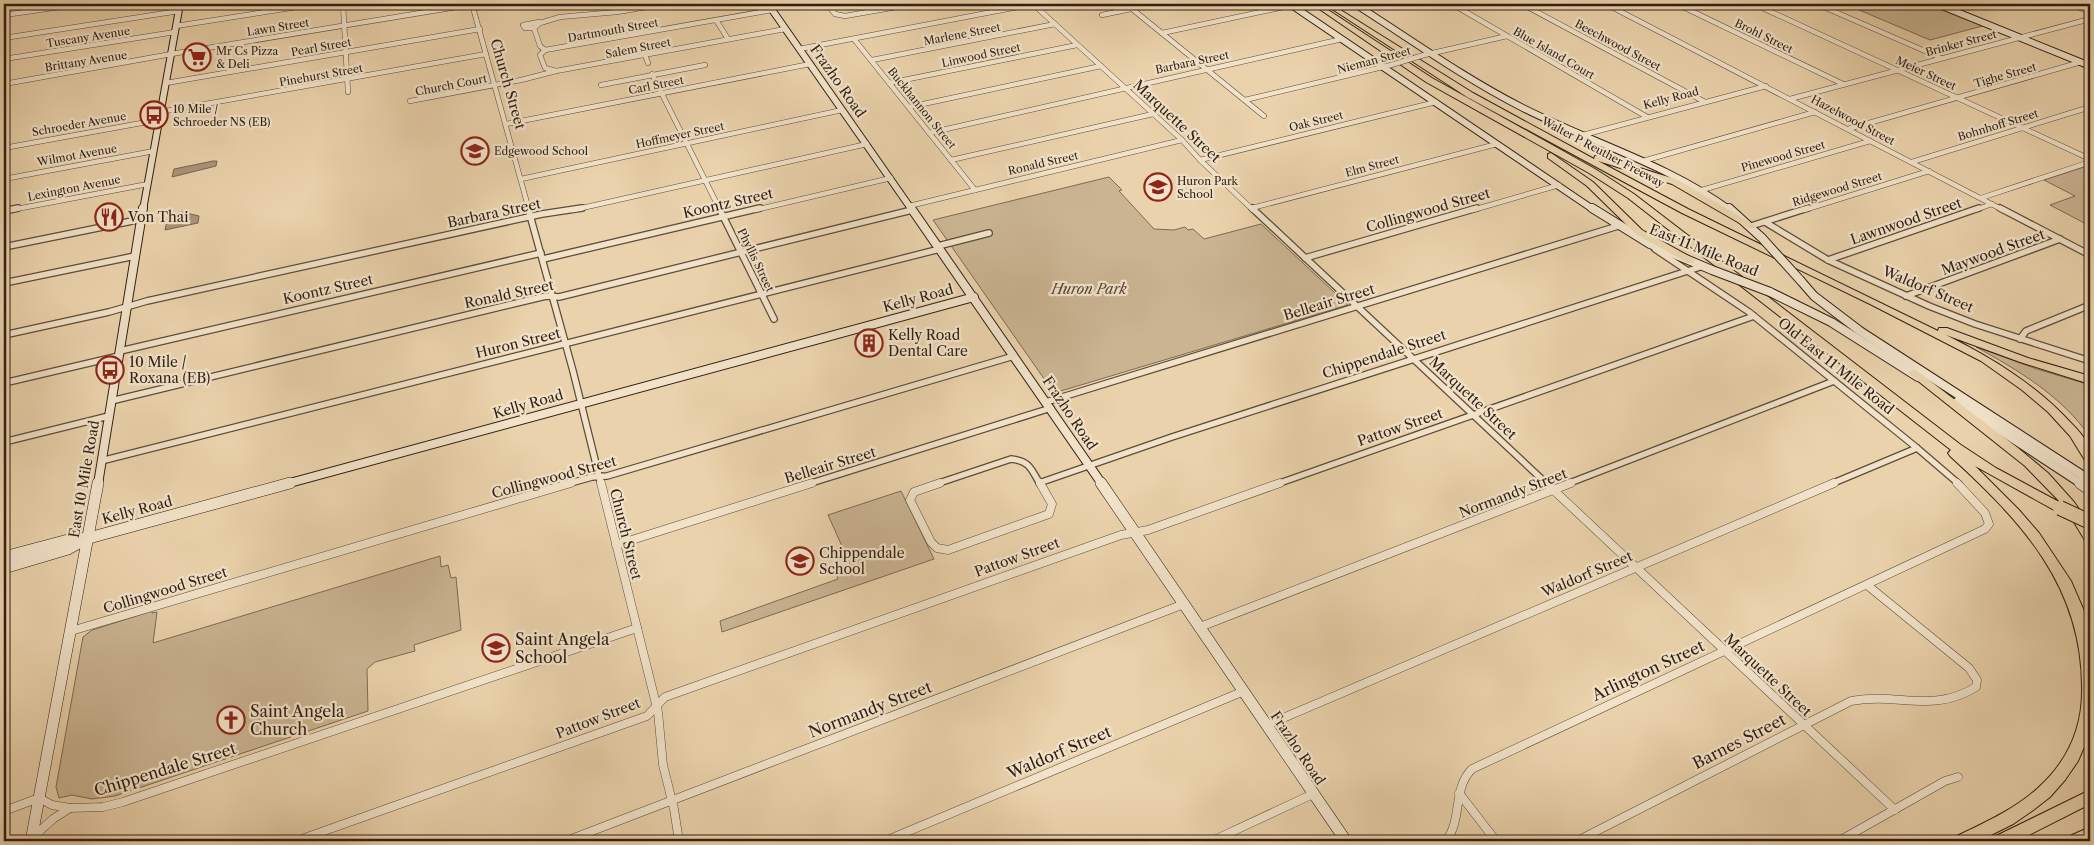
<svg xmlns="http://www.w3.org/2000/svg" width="2094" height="845" viewBox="0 0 2094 845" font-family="'Libre Caslon Text',serif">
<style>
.green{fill:#cab492;stroke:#7d6a52}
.water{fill:#ab9578;stroke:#7a6650}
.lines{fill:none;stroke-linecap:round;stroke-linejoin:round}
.street-far2-casing{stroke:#5e4c39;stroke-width:5.5}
.street-far1-casing{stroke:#5e4c39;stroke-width:8}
.street-casing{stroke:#5e4c39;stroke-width:9}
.secondary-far2-casing{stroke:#301f13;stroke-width:8}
.secondary-far1-casing{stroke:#301f13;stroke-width:10}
.secondary-casing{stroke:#301f13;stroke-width:12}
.highway-casing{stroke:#301f13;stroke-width:2}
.street-far2{stroke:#f1e2c9;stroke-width:4.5}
.street-far1{stroke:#f1e2c9;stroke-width:5.5}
.street{stroke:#f1e2c9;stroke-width:8}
.secondary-far2{stroke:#f1e2c9;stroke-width:6}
.secondary-far1{stroke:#f1e2c9;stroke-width:8}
.secondary{stroke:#f1e2c9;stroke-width:11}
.highway{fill:#ead2ac;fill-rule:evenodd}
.street-bridge-casing{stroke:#5e4c39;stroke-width:5.5;stroke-linecap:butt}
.secondary-bridge-casing{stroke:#301f13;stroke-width:10;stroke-linecap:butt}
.highway-bridge-casing{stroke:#301f13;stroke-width:16;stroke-linecap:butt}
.street-bridge{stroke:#f1e2c9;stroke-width:4.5}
.secondary-bridge{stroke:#f1e2c9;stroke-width:8}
.highway-bridge{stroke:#ead2ac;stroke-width:14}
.labels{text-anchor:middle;stroke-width:4.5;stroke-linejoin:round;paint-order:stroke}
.far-street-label{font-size:11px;fill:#301f13;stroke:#f1e2c9}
.far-poi-label{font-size:11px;fill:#301f13;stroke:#f1e2c9;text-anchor:start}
.street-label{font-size:14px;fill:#301f13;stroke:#f1e2c9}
.poi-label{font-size:14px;fill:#301f13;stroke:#f1e2c9;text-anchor:start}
.park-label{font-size:14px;font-style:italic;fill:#564433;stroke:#f1e2c9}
.near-poi-label{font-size:16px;fill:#301f13;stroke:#f1e2c9;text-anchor:start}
.near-street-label{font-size:16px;fill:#301f13;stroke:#f1e2c9}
</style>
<rect width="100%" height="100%" fill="#ead2ac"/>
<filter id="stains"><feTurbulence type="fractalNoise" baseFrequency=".004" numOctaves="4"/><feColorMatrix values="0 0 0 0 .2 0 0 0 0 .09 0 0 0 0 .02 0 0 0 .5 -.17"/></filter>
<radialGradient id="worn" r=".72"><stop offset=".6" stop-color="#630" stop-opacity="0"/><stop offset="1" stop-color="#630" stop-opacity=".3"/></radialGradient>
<g class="green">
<polygon points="1845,4 1934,4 1986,25 1930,40"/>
<polygon points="2090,165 2090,226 2050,205 2075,196 2044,180"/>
<polygon points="1109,177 1122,190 1119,191 1154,229 1174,230 1185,227 1188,230 1193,229 1204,239 1261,224 1348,305 1054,393 933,220"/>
<path d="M1976,347L2037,369L2090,385V437C2063,397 2018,370 1976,347Z"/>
<polygon points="901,491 934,559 722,632 720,621 838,579 834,569 850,564 828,515"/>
<polygon points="440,556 441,567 448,565 451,578 456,577 461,630 414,645 415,651 375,662 367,669 368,711 115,796 92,799 72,795 59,798 56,787 83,637 92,630 152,611 152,613 157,612 153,643"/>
</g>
<g class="water">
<polygon points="213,161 217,161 216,166 172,177 174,169"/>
<polygon points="182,212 199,216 198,223 165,230 168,216"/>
</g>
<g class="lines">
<g class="street-far2-casing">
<g id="street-far2">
<polyline points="343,4 348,92"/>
<polyline points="472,4 529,210"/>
<polyline points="620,4 624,11"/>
<polyline points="827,4 835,14 845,16 914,4"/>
<polyline points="1033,4 1182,140 1200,160 1253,210"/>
<polyline points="1126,4 1264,116"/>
<polyline points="1452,4 1647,117"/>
<polyline points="1522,4 1705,102"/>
<polyline points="1606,4 2003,210"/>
<polyline points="1677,4 1843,84"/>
<polyline points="1754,4 2090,159"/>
<polyline points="1817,4 1941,58"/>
<polyline points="2070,4 2090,12"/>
<polyline points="770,7 791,4"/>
<polyline points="4,15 81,4"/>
<polyline points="1102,15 1131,9"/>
<polyline points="716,20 728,39"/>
<polyline points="176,26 316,4"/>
<polyline points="534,28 525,28 523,25 539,22"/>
<polyline points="1162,33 1293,5"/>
<polyline points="4,38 179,11"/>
<polyline points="854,39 975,190"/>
<polyline points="799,49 1034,4"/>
<polyline points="545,50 772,10"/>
<polyline points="545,50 540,46 534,28 540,23 560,17 617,12 664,4"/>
<polyline points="545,50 540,55 545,68 556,71"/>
<polyline points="645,55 648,63"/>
<polyline points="1424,55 1507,36"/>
<polyline points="4,59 175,32"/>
<polyline points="872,60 1055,24"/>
<polyline points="652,74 720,210"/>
<polyline points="166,83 480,29"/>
<polyline points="889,83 1077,45"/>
<polyline points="4,84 177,53 475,4"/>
<polyline points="601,85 705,65"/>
<polyline points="1790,99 2090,19"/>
<polyline points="1245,100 1391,65"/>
<polyline points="410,101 521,80 556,71 785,29"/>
<polyline points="909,107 1101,66"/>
<polyline points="160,112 486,54"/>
<polyline points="506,124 810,64"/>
<polyline points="1848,129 2081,62"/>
<polyline points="929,133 1342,39"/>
<polyline points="1583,135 1766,86"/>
<polyline points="4,148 158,120"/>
<polyline points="951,160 1153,114"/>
<polyline points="1200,160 1436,102"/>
<polyline points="1643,161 1815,112"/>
<polyline points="1912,162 2090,107"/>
<polyline points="4,179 154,151"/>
<polyline points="521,179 842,110"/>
<polyline points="1702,190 1870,141"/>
<polyline points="1981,198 2090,162"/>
<polyline points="909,206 1182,140"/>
<polyline points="1252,208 1497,144"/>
<polyline points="11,210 148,184"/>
<polyline points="573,210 867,144"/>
<polyline points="755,210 891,178"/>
<polyline points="1473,210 1559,185"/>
<polyline points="1804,210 1929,171"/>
<polyline points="1975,210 1992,204"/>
</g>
</g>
<g class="street-far1-casing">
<g id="street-far1">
<polyline points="528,208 573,371 601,484"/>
<polyline points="719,208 774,319"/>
<polyline points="1252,208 1547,484"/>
<polyline points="2000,208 2090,255"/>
<polyline points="4,211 18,208"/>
<polyline points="1765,222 1828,260 1929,306 1975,324 2090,361"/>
<polyline points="1751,226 1808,208"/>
<polyline points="938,246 989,233"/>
<polyline points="4,247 142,219"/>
<polyline points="1655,249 1749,312 1917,448 1959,484"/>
<polyline points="1305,258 1477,208"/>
<polyline points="543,259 760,208"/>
<polyline points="1828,260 1979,208"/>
<polyline points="4,283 135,256"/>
<polyline points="1906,296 2060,239"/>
<polyline points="4,335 109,312 147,301 542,214 582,208"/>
<polyline points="2020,339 2026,331 2090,305"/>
<polyline points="120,351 541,253"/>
<polyline points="4,383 119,356"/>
<polyline points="111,401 546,296 559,297 912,210"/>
<polyline points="1046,402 1618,226"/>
<polyline points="4,442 109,416"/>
<polyline points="101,461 940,249"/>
<polyline points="1039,483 1172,437 1703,266"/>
<polyline points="567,484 592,477 607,476 1014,356"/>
<polyline points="808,484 1051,408"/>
<path d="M936,484L1011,459C1030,461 1031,469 1040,484"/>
<polyline points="1277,484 1754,316"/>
<polyline points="1567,484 1834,381"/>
<polyline points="1831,484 1917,448"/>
</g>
</g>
<g class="street-casing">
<g id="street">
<polyline points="601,483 658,712 663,765 674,809 679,841"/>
<polyline points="940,483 914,492 910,500 931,542 937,548 948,550 1049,514 1052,504 1040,483"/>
<polyline points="1546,483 1895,810"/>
<polyline points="616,545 812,483"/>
<polyline points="1200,627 1571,483"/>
<polyline points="71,631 571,483"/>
<polyline points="1267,725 1834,483"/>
<polyline points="1459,793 1496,841"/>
<polyline points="70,808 103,807 123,802 637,628"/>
<polyline points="4,811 39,798 52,805 70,808 53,819 33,837"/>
<polyline points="1448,840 1461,841"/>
<polyline points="296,841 647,716 665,697 1121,535 1148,530 1280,483"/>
<polyline points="566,841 1184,604"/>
<polyline points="885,841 1244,691"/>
<polyline points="1212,841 1313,794"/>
<path d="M1446,841C1463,819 1452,789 1472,769L1985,529L1989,524L1985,513L1957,483"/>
<path d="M1577,841L1851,701C1899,692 1932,714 1976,687L1977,680L1969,668L1867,585"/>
<polyline points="1839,841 1945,781 1958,777"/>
</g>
</g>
<g class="secondary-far2-casing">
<g id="secondary-far2">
<polyline points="768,4 912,210"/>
<polyline points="1290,4 1594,210"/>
<path d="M1355,4C1410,39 1464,78 1523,108C1592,143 1667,164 1730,210"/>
<polyline points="1937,4 2090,66"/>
<polyline points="143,210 180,4"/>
</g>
</g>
<g class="secondary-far1-casing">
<g id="secondary-far1">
<polyline points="911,208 1102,484"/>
<polyline points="1592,208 1650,244 1712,270"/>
<polyline points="1729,208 1762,238"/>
<polyline points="1801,281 1814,296 1860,331 2090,480"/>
<polyline points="1770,292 1831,322 1918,377"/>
<polyline points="1957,402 2082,484"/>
<polyline points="98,484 143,208"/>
<polyline points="286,484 974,297"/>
</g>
</g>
<g class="secondary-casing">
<g id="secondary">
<polyline points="1101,483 1346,841"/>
<polyline points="2080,483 2090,490"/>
<polyline points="4,557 68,540 89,538 290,483"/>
<polyline points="4,568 68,549 84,540"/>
<polyline points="31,841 98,483"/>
</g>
</g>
<g class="highway-casing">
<g id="highway">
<path d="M1312,4H1319L1432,78L1595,169L1634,194L1961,445L1996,468L2061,503L2025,466L1908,373L1913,370L1917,371L2018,448L2048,473L2074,502L2085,518L2090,528V544L2086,542L2066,509L2060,512L2056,511L1975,466L2019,510L2039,533L2071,581L2084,611L2090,632V733L2078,761L2065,780L2050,797L2032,811L2013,824L1979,841H1955L1957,836C1986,822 2015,809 2038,788C2068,761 2083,727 2082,687C2082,585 2021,521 1950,456L1948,453L1951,450L1628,198L1589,173L1426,82Z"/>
<path d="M1331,4L1473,93L1594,159L1595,156H1601L1678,180L1756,226L1754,228H1748L1672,184L1598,161L1688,209L1938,331L1939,328H1947L2028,358L2090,376V384L2020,362L1946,335C1992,358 2035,384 2071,423C2078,430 2089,442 2090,451C2091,455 2090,459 2090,463L2086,462L2070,436L2048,412L2022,390L1981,361L1872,305L1682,213L1628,184L1467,97L1329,7L1328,6Z"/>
<polygon points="1551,153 1593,182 1642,230 1694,259 1694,263 1688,263 1636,234 1587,186 1548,158 1548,154"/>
<polygon points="2090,790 2090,804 2017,841 1994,841 1996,836"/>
<polygon points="2090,827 2090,841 2068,841 2070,836"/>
</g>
</g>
<use href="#street-far2" class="street-far2"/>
<use href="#street-far1" class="street-far1"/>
<use href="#street" class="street"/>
<use href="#secondary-far2" class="secondary-far2"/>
<use href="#secondary-far1" class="secondary-far1"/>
<use href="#secondary" class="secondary"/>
<use href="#highway" class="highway"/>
<g class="street-bridge-casing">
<polyline id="street-bridge" points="1391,65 1424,55"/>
</g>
<g class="secondary-bridge-casing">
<g id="secondary-bridge">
<polyline points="1762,238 1801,281"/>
<polyline points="1712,270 1770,292"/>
</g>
</g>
<g class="highway-bridge-casing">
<polyline id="highway-bridge" points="2060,508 2090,522"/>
</g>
<use href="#street-bridge" class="street-bridge"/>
<use href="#secondary-bridge" class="secondary-bridge"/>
<use href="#highway-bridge" class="highway-bridge"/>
</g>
<defs>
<g id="supermarket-ring" transform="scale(1.4375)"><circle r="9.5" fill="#f1e2c9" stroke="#8f2418" stroke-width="1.5"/><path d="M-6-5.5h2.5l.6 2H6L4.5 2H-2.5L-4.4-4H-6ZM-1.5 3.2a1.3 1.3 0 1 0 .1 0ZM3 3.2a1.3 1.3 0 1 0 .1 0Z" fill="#8f2418"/></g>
<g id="bus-ring" transform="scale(1.4375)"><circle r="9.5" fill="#f1e2c9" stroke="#8f2418" stroke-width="1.5"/><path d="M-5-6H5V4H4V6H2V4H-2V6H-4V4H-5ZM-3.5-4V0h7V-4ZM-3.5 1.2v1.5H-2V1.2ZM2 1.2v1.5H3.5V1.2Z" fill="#8f2418"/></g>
<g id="school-ring" transform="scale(1.4375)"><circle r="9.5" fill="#f1e2c9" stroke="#8f2418" stroke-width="1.5"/><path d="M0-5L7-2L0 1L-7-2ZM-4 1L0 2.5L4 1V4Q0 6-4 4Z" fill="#8f2418"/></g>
<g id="restaurant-ring" transform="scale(1.4375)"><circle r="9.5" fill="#f1e2c9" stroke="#8f2418" stroke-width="1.5"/><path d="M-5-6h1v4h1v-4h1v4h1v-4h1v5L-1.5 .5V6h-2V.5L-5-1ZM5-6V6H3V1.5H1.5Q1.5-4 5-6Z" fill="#8f2418"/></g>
<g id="building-ring" transform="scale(1.4375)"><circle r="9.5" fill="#f1e2c9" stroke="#8f2418" stroke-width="1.5"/><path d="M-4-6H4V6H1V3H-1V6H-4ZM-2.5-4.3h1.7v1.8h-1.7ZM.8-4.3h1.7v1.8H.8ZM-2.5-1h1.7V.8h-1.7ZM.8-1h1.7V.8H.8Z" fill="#8f2418"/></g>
<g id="church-ring" transform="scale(1.4375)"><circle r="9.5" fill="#f1e2c9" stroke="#8f2418" stroke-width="1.5"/><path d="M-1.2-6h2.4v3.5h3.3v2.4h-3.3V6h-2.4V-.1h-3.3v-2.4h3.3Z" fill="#8f2418"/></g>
</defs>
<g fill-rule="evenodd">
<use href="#supermarket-ring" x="197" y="57"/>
<use href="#bus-ring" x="154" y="115"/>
<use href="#school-ring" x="475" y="151"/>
<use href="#school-ring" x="1158" y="187"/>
<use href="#restaurant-ring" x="109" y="217"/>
<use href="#building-ring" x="869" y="343"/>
<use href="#bus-ring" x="110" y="370"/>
<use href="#school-ring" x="800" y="561"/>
<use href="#school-ring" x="496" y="648"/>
<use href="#church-ring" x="231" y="720"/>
</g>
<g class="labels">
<g class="far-street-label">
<text transform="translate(278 27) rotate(-9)" y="4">Lawn Street</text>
<text transform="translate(613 30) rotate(-10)" y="4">Dartmouth Street</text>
<text transform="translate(962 34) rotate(-11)" y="4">Marlene Street</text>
<text transform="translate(1764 36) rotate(26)" y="4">Brohl Street</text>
<text transform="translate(88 37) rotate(-9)" y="4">Tuscany Avenue</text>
<text transform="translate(1961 43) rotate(-15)" y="4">Brinker Street</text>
<text transform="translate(1618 45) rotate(28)" y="4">Beechwood Street</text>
<text transform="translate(321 47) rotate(-10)" y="4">Pearl Street</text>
<text transform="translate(638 48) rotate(-11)" y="4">Salem Street</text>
<text transform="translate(1554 53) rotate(30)" y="4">Blue Island Court</text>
<text transform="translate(981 55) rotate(-12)" y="4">Linwood Street</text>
<text transform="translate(1374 60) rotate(-15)" y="4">Nieman Street</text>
<text transform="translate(86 61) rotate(-9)" y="4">Brittany Avenue</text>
<text transform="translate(1192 62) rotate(-12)" y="4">Barbara Street</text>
<text transform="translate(1926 73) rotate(25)" y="4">Meier Street</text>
<text transform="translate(321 75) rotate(-10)" y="4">Pinehurst Street</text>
<text transform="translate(2005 75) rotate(-16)" y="4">Tighe Street</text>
<text transform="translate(451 85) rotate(-11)" y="4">Church Court</text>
<text transform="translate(656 85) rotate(-11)" y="4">Carl Street</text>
<text transform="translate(1671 98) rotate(-15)" y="4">Kelly Road</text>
<text transform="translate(922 108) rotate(51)" y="4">Buckhannon Street</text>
<text transform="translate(1853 120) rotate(28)" y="4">Hazelwood Street</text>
<text transform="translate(1316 121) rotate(-14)" y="4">Oak Street</text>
<text transform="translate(79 124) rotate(-10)" y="4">Schroeder Avenue</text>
<text transform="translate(1998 125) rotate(-17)" y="4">Bohnhoff Street</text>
<text transform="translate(680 135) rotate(-12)" y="4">Hoffmeyer Street</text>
<text transform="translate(1603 152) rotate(28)" y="4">Walter P Reuther Freeway</text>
<text transform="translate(77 155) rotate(-10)" y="4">Wilmot Avenue</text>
<text transform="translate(1783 156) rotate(-16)" y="4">Pinewood Street</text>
<text transform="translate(1043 163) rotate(-13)" y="4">Ronald Street</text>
<text transform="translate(1372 166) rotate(-15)" y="4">Elm Street</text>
<text transform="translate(74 188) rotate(-11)" y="4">Lexington Avenue</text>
<text transform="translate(1837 189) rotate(-17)" y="4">Ridgewood Street</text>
<text transform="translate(756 260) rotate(64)" y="4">Phyllis Street</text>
</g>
<g class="far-poi-label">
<text x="216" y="55">Mr Cs Pizza<tspan x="216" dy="13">&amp; Deli</tspan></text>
<text x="173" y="113">10 Mile /<tspan x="173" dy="13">Schroeder NS (EB)</tspan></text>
<text x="494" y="155">Edgewood School</text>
<text x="1177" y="185">Huron Park<tspan x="1177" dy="13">School</tspan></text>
</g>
<g class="street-label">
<text transform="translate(838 81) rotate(55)" y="5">Frazho Road</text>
<text transform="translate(508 84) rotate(74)" y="5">Church Street</text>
<text transform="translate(1177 121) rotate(43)" y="5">Marquette Street</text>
<text transform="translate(728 203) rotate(-13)" y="5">Koontz Street</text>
<text transform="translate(1428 210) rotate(-16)" y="5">Collingwood Street</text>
<text transform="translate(494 213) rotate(-12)" y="5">Barbara Street</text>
<text transform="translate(1906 221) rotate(-19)" y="5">Lawnwood Street</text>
<text transform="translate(1704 250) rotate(22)" y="5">East 11 Mile Road</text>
<text transform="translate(1993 252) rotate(-20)" y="5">Maywood Street</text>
<text transform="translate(328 289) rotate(-13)" y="5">Koontz Street</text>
<text transform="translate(1928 289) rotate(23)" y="5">Waldorf Street</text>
<text transform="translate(509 294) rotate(-12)" y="5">Ronald Street</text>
<text transform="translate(918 298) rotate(-15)" y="5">Kelly Road</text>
<text transform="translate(1329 302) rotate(-17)" y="5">Belleair Street</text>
<text transform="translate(518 343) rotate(-14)" y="5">Huron Street</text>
<text transform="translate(1384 354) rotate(-18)" y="5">Chippendale Street</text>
<text transform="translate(1836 366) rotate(39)" y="5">Old East 11 Mile Road</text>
<text transform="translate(1473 398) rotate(43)" y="5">Marquette Street</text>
<text transform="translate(528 404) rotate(-16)" y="5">Kelly Road</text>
<text transform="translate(1070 413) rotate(56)" y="5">Frazho Road</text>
<text transform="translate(1400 427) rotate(-19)" y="5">Pattow Street</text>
<text transform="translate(830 465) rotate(-17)" y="5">Belleair Street</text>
<text transform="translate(554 477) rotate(-15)" y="5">Collingwood Street</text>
<text transform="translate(84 479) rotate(-80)" y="5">East 10 Mile Road</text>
<text transform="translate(1513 493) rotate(-21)" y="5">Normandy Street</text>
<text transform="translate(137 510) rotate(-15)" y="5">Kelly Road</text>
<text transform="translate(626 534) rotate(76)" y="5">Church Street</text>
<text transform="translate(1017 557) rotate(-20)" y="5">Pattow Street</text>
<text transform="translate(1587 574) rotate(-23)" y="5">Waldorf Street</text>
<text transform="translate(165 590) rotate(-17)" y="5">Collingwood Street</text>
<text transform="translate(1768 675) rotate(43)" y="5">Marquette Street</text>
<text transform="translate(598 718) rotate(-21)" y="5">Pattow Street</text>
<text transform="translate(1298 748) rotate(56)" y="5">Frazho Road</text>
</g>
<g class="poi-label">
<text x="128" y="222">Von Thai</text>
<text x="888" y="340">Kelly Road<tspan x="888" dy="16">Dental Care</tspan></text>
<text x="129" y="367">10 Mile /<tspan x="129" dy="16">Roxana (EB)</tspan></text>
<text x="819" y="558">Chippendale<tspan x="819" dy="16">School</tspan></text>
</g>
<g class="park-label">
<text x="1089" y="294">Huron Park</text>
</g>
<g class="near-poi-label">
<text x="515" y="645">Saint Angela<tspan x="515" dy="18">School</tspan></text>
<text x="250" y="717">Saint Angela<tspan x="250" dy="18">Church</tspan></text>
</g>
<g class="near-street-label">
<text transform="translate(1648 670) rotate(-25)" y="6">Arlington Street</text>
<text transform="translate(870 709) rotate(-21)" y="6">Normandy Street</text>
<text transform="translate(1739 741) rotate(-27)" y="6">Barnes Street</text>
<text transform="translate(1059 752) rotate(-23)" y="6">Waldorf Street</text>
<text transform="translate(165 769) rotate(-17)" y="6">Chippendale Street</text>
</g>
</g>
<rect width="2094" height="845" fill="none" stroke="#ead2ac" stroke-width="20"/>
<rect x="5" y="5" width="2084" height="835" fill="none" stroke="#301f13" stroke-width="2.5"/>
<rect x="10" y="10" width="2074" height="825" fill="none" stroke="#301f13"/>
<rect width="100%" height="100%" filter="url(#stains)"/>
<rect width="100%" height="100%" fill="url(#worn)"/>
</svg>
